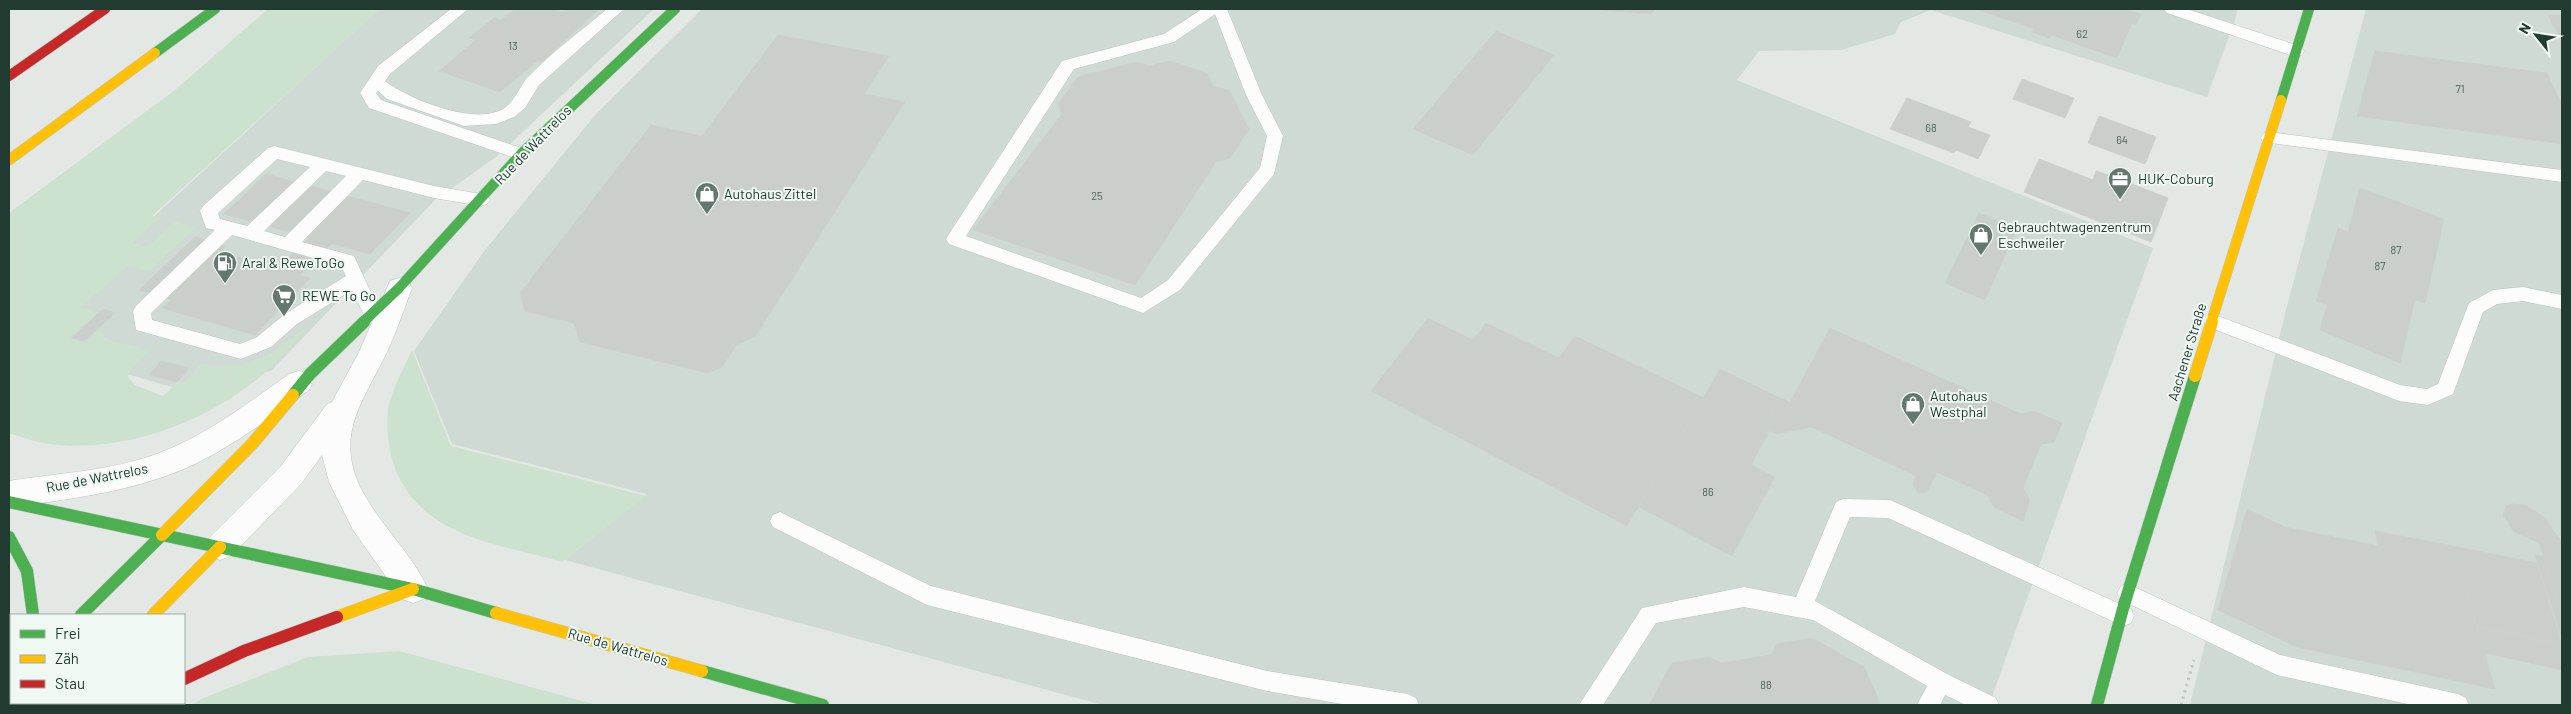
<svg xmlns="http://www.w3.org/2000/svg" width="2571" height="714" viewBox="0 0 2571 714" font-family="Barlow,sans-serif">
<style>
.built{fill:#d0dad4}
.green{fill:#cce1ce}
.building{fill:#cacfcc;stroke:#ccd1ce}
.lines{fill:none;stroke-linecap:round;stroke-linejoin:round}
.lane-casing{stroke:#c0c5c2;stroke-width:1}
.street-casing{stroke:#c0c5c2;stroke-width:1}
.fast-far1-casing{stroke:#bfc6c2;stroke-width:11}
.fast-casing{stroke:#bfc6c2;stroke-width:13}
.slow-far1-casing{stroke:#bfc6c2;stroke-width:11}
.slow-casing{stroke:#bfc6c2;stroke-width:13}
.jam-far1-casing{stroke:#bfc6c2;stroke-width:11}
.jam-casing{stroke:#bfc6c2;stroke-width:13}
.path{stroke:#c0c8c5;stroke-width:3;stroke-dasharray:2.5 4;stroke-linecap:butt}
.lane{fill:#fbfcfb;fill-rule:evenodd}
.street{fill:#fbfcfb;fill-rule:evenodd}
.fast-far1{stroke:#4caf50;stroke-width:10}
.fast{stroke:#4caf50;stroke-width:12}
.slow-far1{stroke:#ffc107;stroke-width:10}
.slow{stroke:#ffc107;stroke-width:12}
.jam-far1{stroke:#c62828;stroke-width:10}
.jam{stroke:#c62828;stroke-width:12}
.labels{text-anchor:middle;stroke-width:4;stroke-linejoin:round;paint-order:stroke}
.number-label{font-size:11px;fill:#4c6158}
.street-label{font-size:14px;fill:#213b30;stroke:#f0f8f3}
.poi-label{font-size:14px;fill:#213b30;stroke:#f0f8f3;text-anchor:start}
</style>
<rect width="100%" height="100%" fill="#e3e8e5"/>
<g class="built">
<polygon points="379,9 654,9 496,157 435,200 271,371 175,388 18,342"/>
<polygon points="702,9 2237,9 2236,17 2207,97 1931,10 1901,22 1895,34 1841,50 1759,51 1737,80 2153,248 1989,705 1103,705 565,560 647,494 452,444 414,351 485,250 595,115"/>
<polygon points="2366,9 2562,9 2562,705 2190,705 2286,310"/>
</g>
<g class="green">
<path d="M268,9H380L152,216L160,218L132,243L147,247L175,221L195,228L149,271L128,266L81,307L97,313L69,338L85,344L119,314L105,327L101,335L112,341L150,350L130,370L128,377L135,385L163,396L178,382L184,383L201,364C231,369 255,365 280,347C290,340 295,333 306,329C294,342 283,356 270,368C214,420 126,454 49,444C36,442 22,437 9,433V213L175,90Z"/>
<path d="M412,350L451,446L646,496L562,562C525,551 483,545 449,527C403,502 384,462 388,410C390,393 405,366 412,350Z"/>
<polygon points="399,651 597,705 192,705 201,699 308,657"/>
</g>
<g class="building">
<polygon points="515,9 552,9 563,12 567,9 597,11 542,62 536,62 500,92 439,71 476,40 469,38 494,18 501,20"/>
<polygon points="1591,9 1655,9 1651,14"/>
<polygon points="1976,9 2124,9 2141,14 2136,25 2132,23 2117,58 2051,35 2049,38 2032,32 2034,29"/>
<polygon points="2548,15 2562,16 2562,42"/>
<polygon points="1496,31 1554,55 1473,155 1413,129"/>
<polygon points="778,35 889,56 864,94 905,102 755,337 737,344 722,367 708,373 580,342 574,323 525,311 520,293 651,125 702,136"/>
<polygon points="2375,51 2547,73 2562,105 2562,144 2357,116"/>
<polygon points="1169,61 1207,73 1213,86 1229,90 1249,129 1230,158 1216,162 1135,285 973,230 1062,114 1058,104 1078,77 1136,62 1150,66"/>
<polygon points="2022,79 2074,98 2065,118 2013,99"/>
<polygon points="1907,98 1971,122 1968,127 1990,135 1978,159 1956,150 1954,153 1890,129"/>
<polygon points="2099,116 2156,137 2145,164 2088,143"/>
<polygon points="2039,159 2093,180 2096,171 2108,175 2095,208 2155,232 2151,242 2024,192"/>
<polygon points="266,174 410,213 370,254 224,214"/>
<polygon points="2108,175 2168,198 2155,232 2095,208"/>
<polygon points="2360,188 2444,219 2425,303 2415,300 2400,363 2320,330 2327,305 2316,301 2338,228 2348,232"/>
<polygon points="1979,213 2017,229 1985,300 1945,283"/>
<polygon points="195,237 226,246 220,252 310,278 255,335 162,308 171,300 139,290"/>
<polygon points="309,237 332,243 300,275 277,269"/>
<polygon points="103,309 115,313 84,341 72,338"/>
<polygon points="1428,318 1473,340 1486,323 1559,358 1575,336 1704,398 1627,526 1371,391"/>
<polygon points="1830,328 2021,414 2034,411 2062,423 2054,442 2041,444 2023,488 2030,500 2023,521 1995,508 1987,495 1937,472 1927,492 1918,493 1913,485 1916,476 1812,427 1776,434 1763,427 1780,398 1790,402"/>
<polygon points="161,361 189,368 177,382 149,375"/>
<polygon points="1720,369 1780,398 1763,427 1770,430 1751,465 1684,431"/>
<polygon points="1684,431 1775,477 1732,556 1639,507"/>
<polygon points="2512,504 2525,505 2546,518 2552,529 2549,539 2537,542 2514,532 2503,515 2506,506"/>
<polygon points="2247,509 2285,527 2379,546 2375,531 2453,546 2495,689 2297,647 2218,610"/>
<polygon points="2552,529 2560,539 2562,546 2562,614 2539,542 2549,539"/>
<polygon points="2453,546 2537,563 2562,645 2477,626"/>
<polygon points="2535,555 2543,556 2562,614 2562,639"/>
<polygon points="2477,626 2562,645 2562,670 2485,653"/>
<polygon points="1812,638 1864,667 1880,703 1879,705 1649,705 1672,663 1709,657 1721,663 1771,655 1777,644"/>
</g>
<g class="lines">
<g class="lane-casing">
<g id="lane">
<path d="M451,9H468L390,74L385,81C409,99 474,126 503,109C516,101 519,86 529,76C552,52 581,31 607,9H624L539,85L525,108L514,117L496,124L464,126L387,99L378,91L376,93L381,100L527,150L529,154L527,158L521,160L369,108L360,93L378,66Z"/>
<path d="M1202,9H1227L1262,95L1283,136L1274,174L1180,290L1143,313L949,244L946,239L949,234L1062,61L1164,34ZM1215,14L1246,95L1267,136L1260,168L1168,280L1141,298L966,236L1074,69L1174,42Z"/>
<polygon points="2164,9 2187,9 2302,47 2304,51 2302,55 2290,55 2167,13"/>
<polygon points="2269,132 2562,170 2562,182 2263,142 2261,138 2263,134"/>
<path d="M274,146L434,186L481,194L487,196L490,200L487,204L481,206L434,198L363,180L302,242L354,256L380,312L377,317L371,319L365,317L352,290L297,324L271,347L241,359L136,330L133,311L136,306L215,230L206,228L200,211L203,206L268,148ZM277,159L310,167L247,226L220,219L218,213ZM326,171L346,176L285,237L264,231ZM232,235L341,266L346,276L285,314L257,337L240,344L152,320L151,313Z"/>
<polygon points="2523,287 2562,295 2562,309 2523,301 2497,304 2483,312 2453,394 2428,405 2399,401 2206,326 2204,321 2206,316 2213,314 2400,385 2427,389 2438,384 2469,303 2493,290"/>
<polygon points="1843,499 1890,500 1897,503 2131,609 2134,616 2131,623 2123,626 1888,518 1850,517 1815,601 1949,675 1996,698 1999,705 1966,705 1945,695 1940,705 1917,705 1927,686 1813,620 1744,607 1656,623 1603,705 1579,705 1642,608 1744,587 1796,597 1836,502"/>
<polygon points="780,512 931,586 1267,671 1408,694 1416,698 1419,705 1348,705 1267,691 927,605 773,527 770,521 773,515"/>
<polygon points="2128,584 2280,655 2458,694 2466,698 2469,705 2412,705 2277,675 2121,600 2117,593 2121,586"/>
</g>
</g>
<g class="street-casing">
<g id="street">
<path d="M399,278L408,281L412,288C404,309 397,331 387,352C363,402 332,437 364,494C382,527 413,555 428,589L424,599L413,603L402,599L353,530L329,482L322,455L301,484L231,556L220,560L209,556L205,547L209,538L281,466L327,404L332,402L359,352L390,281Z"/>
<path d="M299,371L309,374L313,382L309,390C273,416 237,443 197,463C139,491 72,499 9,507V481C58,473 112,471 159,453C207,435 248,403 289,374Z"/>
</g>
</g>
<g class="fast-far1-casing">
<g id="fast-far1">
<polyline points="155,53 215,9"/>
<polyline points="2281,100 2309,9"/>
<polyline points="362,323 399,288 521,154 675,9"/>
</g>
</g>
<g class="fast-casing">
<g id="fast">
<polyline points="293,395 310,374 364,322"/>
<polyline points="9,502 413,589 496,613"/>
<polyline points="9,537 27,571 33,615"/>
<polyline points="81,615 162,535"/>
<polyline points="702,671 823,705"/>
<polyline points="9,678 11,674"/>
<polyline points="75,705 77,703"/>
<polyline points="142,705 145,703"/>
<polyline points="2097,705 2124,605 2195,376"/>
</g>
</g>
<g class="slow-far1-casing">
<g id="slow-far1">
<polyline points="9,160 155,53"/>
<polyline points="2211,323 2281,100"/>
</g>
</g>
<g class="slow-casing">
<g id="slow">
<polyline points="2195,376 2212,322"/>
<polyline points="162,535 253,443 293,395"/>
<polyline points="496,613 702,671"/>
<polyline points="153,615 220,547"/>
<polyline points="337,617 413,589"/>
</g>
</g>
<g class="jam-far1-casing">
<polyline id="jam-far1" points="9,76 105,9"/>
</g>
<g class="jam-casing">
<polyline id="jam" points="184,679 244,651 337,617"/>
</g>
<polyline class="path" points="2181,705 2194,660"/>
<use href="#lane" class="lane"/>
<use href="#street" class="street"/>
<use href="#fast-far1" class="fast-far1"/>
<use href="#fast" class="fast"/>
<use href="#slow-far1" class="slow-far1"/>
<use href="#slow" class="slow"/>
<use href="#jam-far1" class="jam-far1"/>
<use href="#jam" class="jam"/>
</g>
<defs>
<g id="office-pin" transform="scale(1.25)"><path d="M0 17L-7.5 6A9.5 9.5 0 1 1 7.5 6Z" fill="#65786f" stroke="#f0f8f3"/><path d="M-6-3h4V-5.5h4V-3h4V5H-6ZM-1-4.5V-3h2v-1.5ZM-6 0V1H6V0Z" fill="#fff"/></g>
<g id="shop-pin" transform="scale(1.25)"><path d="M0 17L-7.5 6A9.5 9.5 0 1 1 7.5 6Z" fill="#65786f" stroke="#f0f8f3"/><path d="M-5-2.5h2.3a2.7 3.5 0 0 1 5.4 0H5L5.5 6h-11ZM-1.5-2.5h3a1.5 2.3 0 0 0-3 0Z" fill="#fff"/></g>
<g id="fuel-pin" transform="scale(1.25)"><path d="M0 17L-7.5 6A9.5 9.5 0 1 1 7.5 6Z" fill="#65786f" stroke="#f0f8f3"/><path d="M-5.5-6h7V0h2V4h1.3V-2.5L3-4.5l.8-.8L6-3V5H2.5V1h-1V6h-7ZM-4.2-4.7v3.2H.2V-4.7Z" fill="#fff"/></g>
<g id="supermarket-pin" transform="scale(1.25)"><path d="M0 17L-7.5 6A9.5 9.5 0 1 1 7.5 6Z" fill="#65786f" stroke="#f0f8f3"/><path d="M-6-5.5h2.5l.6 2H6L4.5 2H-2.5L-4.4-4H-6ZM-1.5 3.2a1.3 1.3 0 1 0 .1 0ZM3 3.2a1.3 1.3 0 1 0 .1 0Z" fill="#fff"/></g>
</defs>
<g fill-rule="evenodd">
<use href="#office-pin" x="2120" y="179"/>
<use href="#shop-pin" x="707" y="194"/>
<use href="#shop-pin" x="1981" y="235"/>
<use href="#fuel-pin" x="225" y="263"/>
<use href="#supermarket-pin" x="284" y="296"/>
<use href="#shop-pin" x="1913" y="404"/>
</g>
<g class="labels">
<g class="number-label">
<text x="2082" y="38">62</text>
<text x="513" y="50">13</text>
<text x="2460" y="93">71</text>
<text x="1931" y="132">68</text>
<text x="2122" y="144">64</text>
<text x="1097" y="200">25</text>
<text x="2396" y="254">87</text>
<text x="2380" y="270">87</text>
<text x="1708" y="496">86</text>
<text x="1766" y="689">88</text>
</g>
<g class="street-label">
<text transform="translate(533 145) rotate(-46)" y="5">Rue de Wattrelos</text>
<text transform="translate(2187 352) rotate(-73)" y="5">Aachener Straße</text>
<text transform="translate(97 478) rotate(-11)" y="5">Rue de Wattrelos</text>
<text transform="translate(618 647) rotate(16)" y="5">Rue de Wattrelos</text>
</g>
<g class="poi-label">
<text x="2138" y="184">HUK-Coburg</text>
<text x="724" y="199">Autohaus Zittel</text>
<text x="1998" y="232">Gebrauchtwagenzentrum<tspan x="1998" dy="16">Eschweiler</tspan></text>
<text x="242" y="268">Aral &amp; ReweToGo</text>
<text x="302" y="301">REWE To Go</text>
<text x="1930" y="401">Autohaus<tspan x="1930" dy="16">Westphal</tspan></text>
</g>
</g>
<rect width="2571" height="714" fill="none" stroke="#213b30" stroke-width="20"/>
<rect x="10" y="614" width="175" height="90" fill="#f0f8f3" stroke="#9daca5"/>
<rect x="20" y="630" width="25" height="8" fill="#4caf50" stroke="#9daca5"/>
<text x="55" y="639" font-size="15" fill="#213b30">Frei</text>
<rect x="20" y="655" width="25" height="8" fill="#ffc107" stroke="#9daca5"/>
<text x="55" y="664" font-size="15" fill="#213b30">Zäh</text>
<rect x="20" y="680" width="25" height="8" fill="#c62828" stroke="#9daca5"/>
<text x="55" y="689" font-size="15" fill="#213b30">Stau</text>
<g transform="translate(2536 35) rotate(300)" stroke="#f0f8f3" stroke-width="4" paint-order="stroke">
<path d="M0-4L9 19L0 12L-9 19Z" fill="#213b30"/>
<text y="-8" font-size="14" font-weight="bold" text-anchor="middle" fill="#213b30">N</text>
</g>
</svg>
